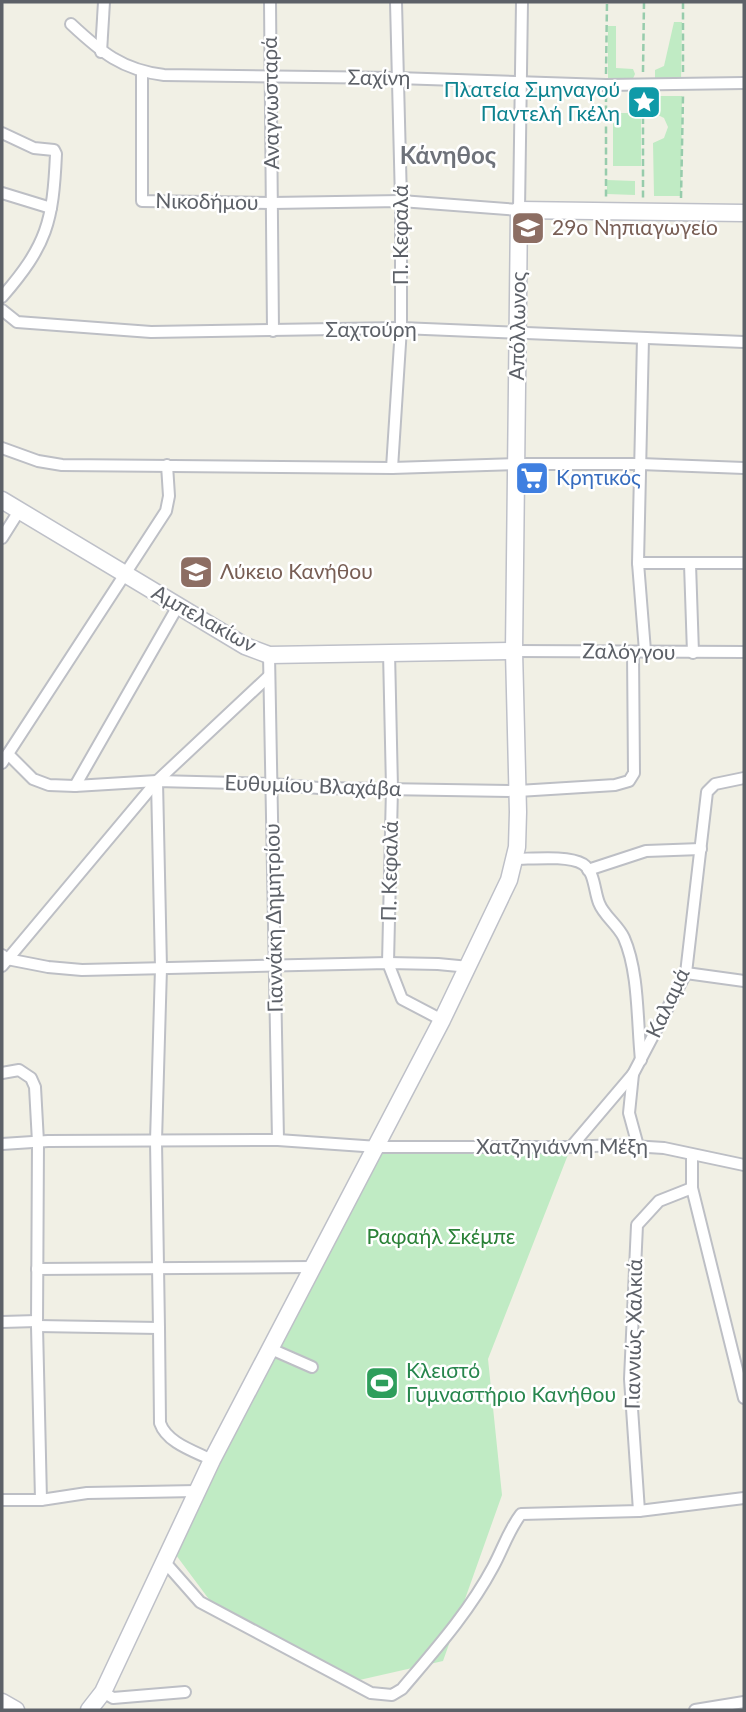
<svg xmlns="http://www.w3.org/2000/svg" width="746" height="1712" viewBox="0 0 746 1712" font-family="Lato,sans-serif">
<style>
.green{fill:#c0ebc4}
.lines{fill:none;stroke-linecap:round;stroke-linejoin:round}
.street-casing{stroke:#bdbfc5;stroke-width:14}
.secondary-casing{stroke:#bec0c8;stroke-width:19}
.path{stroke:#97ccac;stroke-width:2.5;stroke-dasharray:7 3.5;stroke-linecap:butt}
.street{stroke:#fff;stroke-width:10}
.secondary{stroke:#fff;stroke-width:16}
.labels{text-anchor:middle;stroke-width:5;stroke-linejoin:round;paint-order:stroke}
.street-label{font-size:21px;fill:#5d6168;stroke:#fff}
.culture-label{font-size:21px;fill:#0d838f;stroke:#fff;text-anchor:end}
.education-label{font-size:21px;fill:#785e54;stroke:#fff;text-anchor:start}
.shop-label{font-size:21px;fill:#366cbe;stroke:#fff;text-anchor:start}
.park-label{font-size:21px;fill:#2a8137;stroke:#fff}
.leisure-label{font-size:21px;fill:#27864d;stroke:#fff;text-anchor:start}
.quarter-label{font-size:24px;font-weight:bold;fill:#6e727a;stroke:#fff}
</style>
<rect width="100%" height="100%" fill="#f1f0e5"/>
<g class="green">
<polygon points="674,22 682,22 681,83 655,83 655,70 664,66"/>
<polygon points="608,26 616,26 616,68 633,69 635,74 631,83 608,83"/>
<polygon points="652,96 682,96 681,196 654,196 653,143 664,138 668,127 664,118 652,112"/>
<rect x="613" y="113" width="28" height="53"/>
<polygon points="607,180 635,181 635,195 607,194"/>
<polygon points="378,1147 571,1147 488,1359 502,1495 443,1661 355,1681 211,1602 170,1547"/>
</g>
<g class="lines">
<g class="street-casing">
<g id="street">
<polyline points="270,2 273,331"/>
<path d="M71,24C101,52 122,70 164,75L397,78L606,85L744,83"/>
<polyline points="101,52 104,2"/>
<polyline points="142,72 142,201 272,203 401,201 519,210 522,2"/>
<path d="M2,133L34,148L54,150L56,154C53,222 47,245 2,297"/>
<polyline points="2,193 51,208"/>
<polyline points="2,310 17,322 151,332 401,328 744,342"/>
<polyline points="643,338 638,563 645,651"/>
<polyline points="2,448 38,461 62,465 392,468 516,464 640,464 744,468"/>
<polyline points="392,468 401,328 401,201 396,2"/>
<polyline points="2,538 19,511"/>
<polyline points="638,563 744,563"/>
<polyline points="690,564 693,653"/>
<polyline points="514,651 744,652"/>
<polyline points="389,652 392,788 388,963 402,999 442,1020"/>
<polyline points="269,655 278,1140"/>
<polyline points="8,754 33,779 49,785 75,786 157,781 272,784 319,788 518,791 615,785 629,781 634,773 633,652"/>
<polyline points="2,763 166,511 169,496 167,465"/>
<polyline points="75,786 178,606"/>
<path d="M514,859C532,859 568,855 583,864C595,872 594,891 599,903C604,916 618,925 624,938C639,972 637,1022 641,1060"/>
<polyline points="588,870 646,851 701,849"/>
<polyline points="2,955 7,959 48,967 82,970 388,963 438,964 469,967"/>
<polyline points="2,966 157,781 269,676"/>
<polyline points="686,973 744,981"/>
<polyline points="2,1073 19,1070 31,1078 35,1087 38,1142 37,1326 41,1500"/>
<polyline points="633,1074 629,1113 638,1146"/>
<polyline points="2,1144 48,1141 278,1140 378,1147 571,1147 616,1145 664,1148 744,1165"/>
<polyline points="571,1147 633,1074 686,973 707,792 715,784 744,778"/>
<polyline points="692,1155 692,1188 744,1398"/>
<polyline points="37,1269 312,1267"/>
<polyline points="2,1322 37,1321"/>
<polyline points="37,1326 159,1328 156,1141 161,968 157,781"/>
<path d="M159,1328L160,1423C167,1443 194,1451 212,1460"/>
<polyline points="271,1349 312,1367"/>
<polyline points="2,1500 41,1500 87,1493 197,1491"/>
<polyline points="639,1511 630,1379 637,1225 659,1201 692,1188"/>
<path d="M163,1560L200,1602L371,1693L392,1695L402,1689C435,1650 469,1612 493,1567C503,1549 508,1531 521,1514L639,1511L744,1498"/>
<polyline points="103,1692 113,1698 185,1692"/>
<polyline points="695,1710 744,1702"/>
</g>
</g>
<g class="secondary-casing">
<g id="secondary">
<polyline points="2,500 245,646 269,655 514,651"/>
<polyline points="2,1702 16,1710"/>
<polyline points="89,1710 103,1692 212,1460 442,1020 509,880 517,847 518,812 514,651 519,210 744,213"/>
</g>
</g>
<g class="path">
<polyline points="643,72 644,2"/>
<polyline points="683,72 683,2"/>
<polyline points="606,74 607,2"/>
<polyline points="606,95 606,197"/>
<polyline points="643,96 643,198"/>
<polyline points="681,198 683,96"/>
</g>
<use href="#street" class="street"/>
<use href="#secondary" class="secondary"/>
</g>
<defs>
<g id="sight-square" transform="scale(1.75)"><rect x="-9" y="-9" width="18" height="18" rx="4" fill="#0f9aa8" stroke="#fff"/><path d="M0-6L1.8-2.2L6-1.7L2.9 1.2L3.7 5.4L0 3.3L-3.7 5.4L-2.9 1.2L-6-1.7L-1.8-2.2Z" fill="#fff"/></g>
<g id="school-square" transform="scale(1.75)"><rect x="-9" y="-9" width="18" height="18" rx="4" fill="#8d6e63" stroke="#fff"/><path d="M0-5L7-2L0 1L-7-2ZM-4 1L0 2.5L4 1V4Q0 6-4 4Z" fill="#fff"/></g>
<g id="supermarket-square" transform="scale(1.75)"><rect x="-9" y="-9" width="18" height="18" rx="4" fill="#3f7fe0" stroke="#fff"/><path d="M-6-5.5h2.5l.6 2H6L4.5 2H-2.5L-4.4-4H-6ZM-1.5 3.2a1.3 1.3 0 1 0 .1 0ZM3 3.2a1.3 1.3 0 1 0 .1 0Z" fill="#fff"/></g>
<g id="stadium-square" transform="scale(1.75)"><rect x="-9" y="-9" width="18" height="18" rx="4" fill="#2e9e5b" stroke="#fff"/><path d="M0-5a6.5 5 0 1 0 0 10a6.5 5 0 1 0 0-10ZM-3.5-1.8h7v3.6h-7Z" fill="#fff"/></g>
</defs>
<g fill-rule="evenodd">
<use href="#sight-square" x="644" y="102"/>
<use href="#school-square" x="528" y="228"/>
<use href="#supermarket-square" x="532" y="478"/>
<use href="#school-square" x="196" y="572"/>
<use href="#stadium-square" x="382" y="1383"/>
</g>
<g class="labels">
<g class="street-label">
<text transform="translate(379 78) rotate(1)" y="7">Σαχίνη</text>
<text transform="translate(271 103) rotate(-91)" y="7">Αναγνωσταρά</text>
<text transform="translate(207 202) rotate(1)" y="7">Νικοδήμου</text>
<text transform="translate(401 235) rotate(-90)" y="7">Π. Κεφαλά</text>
<text transform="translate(518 326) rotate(-89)" y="7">Απόλλωνος</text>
<text x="371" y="337">Σαχτούρη</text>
<text transform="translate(204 619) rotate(29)" y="7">Αμπελακίων</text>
<text transform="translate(629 652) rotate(1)" y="7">Ζαλόγγου</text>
<text transform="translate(313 786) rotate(2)" y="7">Ευθυμίου Βλαχάβα</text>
<text transform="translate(390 871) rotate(-89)" y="7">Π. Κεφαλά</text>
<text transform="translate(274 918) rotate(-91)" y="7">Γιαννάκη Δημητρίου</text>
<text transform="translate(668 1003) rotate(-65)" y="7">Καλαμά</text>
<text x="562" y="1154">Χατζηγιάννη Μέξη</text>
<text transform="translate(634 1334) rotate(-89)" y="7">Γιαννιώς Χαλκιά</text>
</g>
<g class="culture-label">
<text x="620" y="97">Πλατεία Σμηναγού<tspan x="620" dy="24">Παντελή Γκέλη</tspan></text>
</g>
<g class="education-label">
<text x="552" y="235">29ο Νηπιαγωγείο</text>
<text x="220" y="579">Λύκειο Κανήθου</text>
</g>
<g class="shop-label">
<text x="556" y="485">Κρητικός</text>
</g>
<g class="park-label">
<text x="441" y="1244">Ραφαήλ Σκέμπε</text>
</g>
<g class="leisure-label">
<text x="406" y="1378">Κλειστό<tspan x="406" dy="24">Γυμναστήριο Κανήθου</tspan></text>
</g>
<g class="quarter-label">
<text x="448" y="164">Κάνηθος</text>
</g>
</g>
<rect width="746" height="1712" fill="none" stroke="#5d6168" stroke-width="7"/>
</svg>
